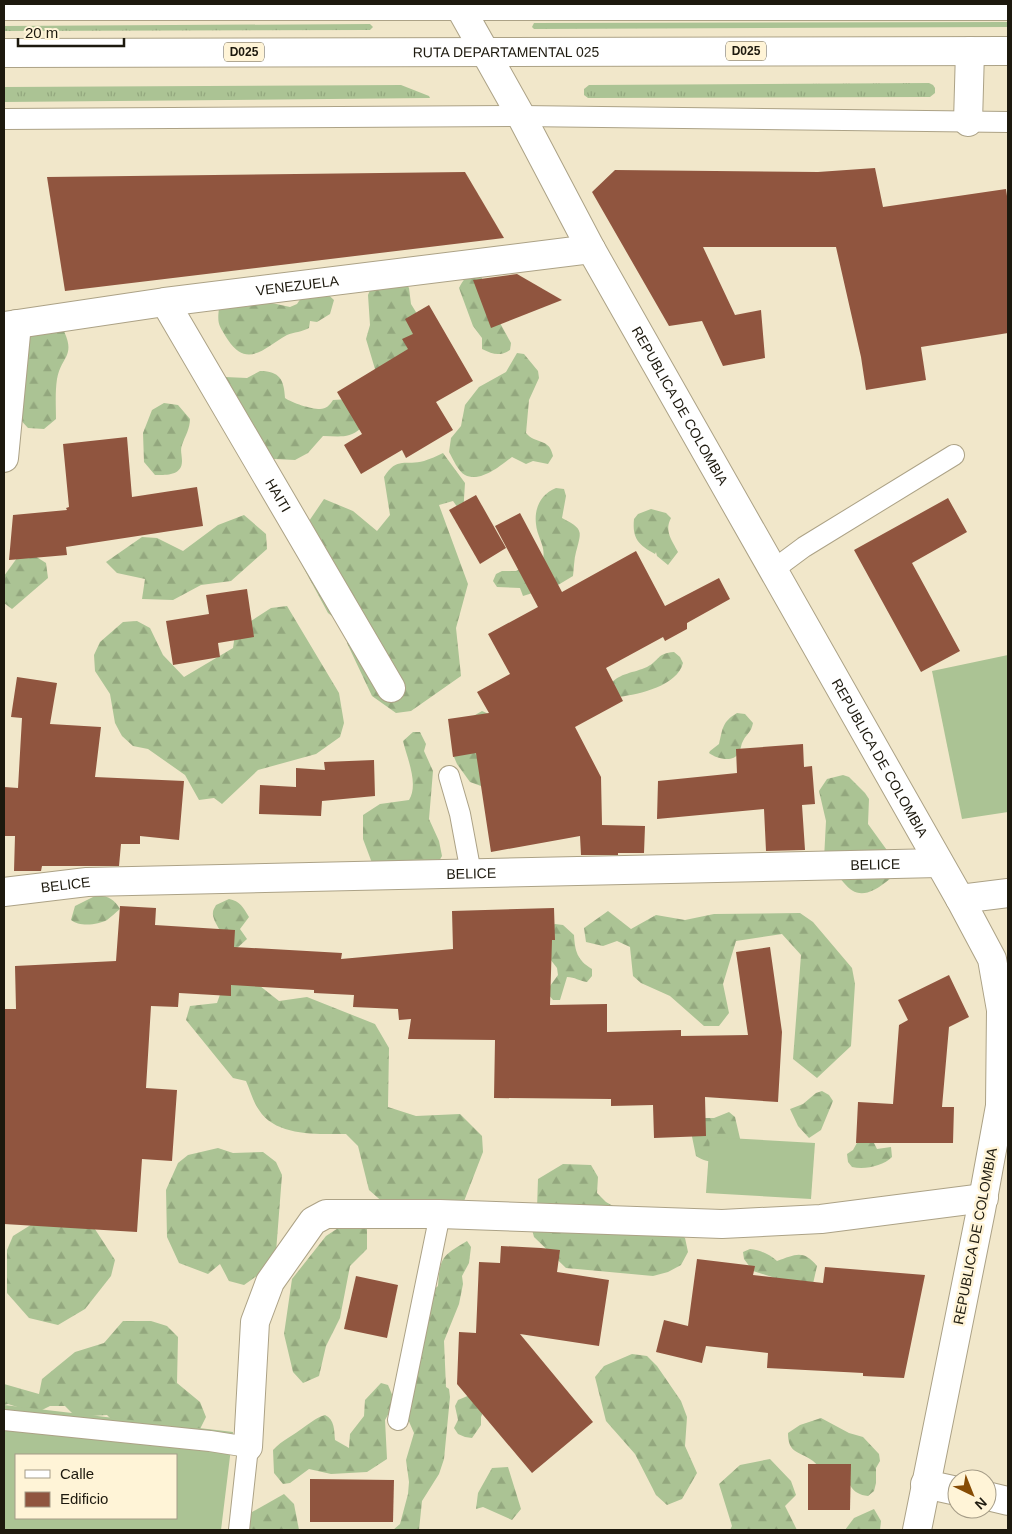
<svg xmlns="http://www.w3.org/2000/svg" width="1012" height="1534" viewBox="0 0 1012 1534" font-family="Helvetica,sans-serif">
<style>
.grass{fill:url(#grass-tufts)}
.forest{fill:url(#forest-firs)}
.pitch{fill:#abc394;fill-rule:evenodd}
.building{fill:#90553f}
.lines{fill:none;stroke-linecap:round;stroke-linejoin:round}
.lane-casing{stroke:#aca286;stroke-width:22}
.street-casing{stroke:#aca286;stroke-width:30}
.secondary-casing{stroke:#aca286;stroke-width:30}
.highway-casing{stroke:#aca286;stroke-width:30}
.lane{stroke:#fff;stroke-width:20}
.street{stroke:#fff;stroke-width:28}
.secondary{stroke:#fff;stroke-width:28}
.highway{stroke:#fff;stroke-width:28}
.labels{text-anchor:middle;stroke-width:5;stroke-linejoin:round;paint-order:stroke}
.shield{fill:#fff4d7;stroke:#615b4a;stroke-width:1}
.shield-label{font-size:12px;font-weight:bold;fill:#1d190e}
.street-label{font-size:14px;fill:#1d190e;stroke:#fff4d7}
</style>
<defs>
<pattern id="grass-tufts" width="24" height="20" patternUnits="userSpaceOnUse" patternTransform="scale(1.25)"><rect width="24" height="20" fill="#abc394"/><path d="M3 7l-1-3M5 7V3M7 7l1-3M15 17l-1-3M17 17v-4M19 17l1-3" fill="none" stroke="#93a77e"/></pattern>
<pattern id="forest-firs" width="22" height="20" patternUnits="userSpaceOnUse" patternTransform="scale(1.25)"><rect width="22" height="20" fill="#abc394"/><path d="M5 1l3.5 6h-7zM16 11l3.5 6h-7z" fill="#93a77e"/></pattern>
</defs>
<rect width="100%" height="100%" fill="#f1e7ca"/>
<g class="grass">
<polygon points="1008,22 1008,27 534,29 532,27 534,23"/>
<polygon points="370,24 373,27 370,30 4,31 4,26"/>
<polygon points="929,83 933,85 935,88 935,93 930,97 588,98 584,95 584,89 589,85"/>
<polygon points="401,85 429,96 430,98 4,102 4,87"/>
</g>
<g class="forest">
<path d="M475,274L482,278L483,292L511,343L510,350C499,357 493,354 482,349V338L473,326L459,288C463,280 466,276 475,274Z"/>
<polygon points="406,283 409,288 411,304 419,317 427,344 382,378 375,369 366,339 370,325 368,295 371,288"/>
<path d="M323,290L334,300L330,314L317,322L310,321L309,328C302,332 294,332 287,335C266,346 248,370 228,340C219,325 217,325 219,308L232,303L245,307L267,302L290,307L297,304L301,298Z"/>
<path d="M62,327C77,357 62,354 57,379C55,392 56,406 56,419L44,429L28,428L4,402V336Z"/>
<path d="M517,353L524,354L538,371L539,378L529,400L526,433C536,445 549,437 553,456L548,464L533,461L526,464L512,457C501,465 481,483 465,475C458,471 453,459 449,452L451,438L461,426L465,405L479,387L506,372Z"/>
<path d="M260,371C280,371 284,380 285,398C292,403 311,409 320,409C326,409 330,405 333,400L349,399L360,429C349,439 337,436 323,436L308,453L295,460L253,458L225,377L247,378Z"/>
<path d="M164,403L178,405L190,419C190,429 185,436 182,445C180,450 182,455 182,461C182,476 166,475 155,475L144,462L143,433L152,410Z"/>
<path d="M443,453L465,483L463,515L453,501L439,505L468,584L456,628L461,676L411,711L396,713L372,696L347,643V628L328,613L302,565L307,524L324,499L353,511L377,531L390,515L384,477C397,456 406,466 424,461C430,459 437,456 443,453Z"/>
<path d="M556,488L564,489L566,496L562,518C583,529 582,530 576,552C574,559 574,568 573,576L558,585L523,596L520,588L497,587L493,581L496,574L502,571H516L543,559C546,546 537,537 536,524C534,508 541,494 556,488Z"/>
<path d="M651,509L666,513L671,518C664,531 672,540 678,552L668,565L657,556L656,552L655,554C639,545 632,539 634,519L638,514Z"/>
<polygon points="244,515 266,534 267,549 231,581 201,585 173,600 142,599 145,579 117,573 106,562 142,537 157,538 183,551 218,525"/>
<polygon points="32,554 46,563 48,578 12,609 4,603 4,576 17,558"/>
<polygon points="287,606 339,693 344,723 340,737 316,754 258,770 222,804 214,798 199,800 185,775 148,749 133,746 122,736 115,723 110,694 95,671 94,655 100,642 123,622 137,621 150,628 163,655 184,677 233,648 235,634 245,625 271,608"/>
<path d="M674,652L680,657L683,663C677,686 640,694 619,697L611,684C619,673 634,673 647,667C659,661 657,653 674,652Z"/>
<polygon points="482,711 489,714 481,786 470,782 457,764 454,757 453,741 470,718"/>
<path d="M737,713L745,714L753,723C751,733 747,733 743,741C741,744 741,749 739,753C733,763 717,759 709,753L710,751L719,744C723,728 722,722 737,713Z"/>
<path d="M413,732H420L426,744L424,751L433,771L429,819L439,841L442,856L438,863L375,871L363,839V815L380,804L409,800C419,784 407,758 403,741Z"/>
<path d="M843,775L849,777L865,793L869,799L868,824L889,853L891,878C853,910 849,886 824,859L826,821L819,791L827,779Z"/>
<path d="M95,896C107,895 114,899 120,909C115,913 111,917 107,920C98,925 79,927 71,920L75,906Z"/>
<path d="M229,899C240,901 243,907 249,917L240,929L247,939L236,949C229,944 211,921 213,912C213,910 215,907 216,905Z"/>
<polygon points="608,911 631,929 656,915 685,920 714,914 800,913 813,922 852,968 855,984 851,1046 817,1078 793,1059 801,955 782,934 736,941 723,984 729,1013 719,1026 704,1026 670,996 641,983 633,976 630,947 617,941 603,946 586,942 584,928"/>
<path d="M555,924L563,925L574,935C575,951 577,960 592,969V976L587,982C579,981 575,977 567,977L560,1000H553L548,994L550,986L558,975L557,968L543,950L541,930Z"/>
<path d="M246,975L279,1001L307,997L375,1024L389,1048L388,1107L416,1116L460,1114L482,1136L483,1152L461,1209L402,1219L369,1190L358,1146L346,1134C319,1134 276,1137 259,1110C253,1102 250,1090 246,1081L233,1078L186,1020L190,1006L217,1003L222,989Z"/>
<polygon points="822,1091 829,1095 833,1101 821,1130 809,1138 798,1126 790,1109 803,1104 816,1093"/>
<path d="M729,1112L735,1117L742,1147C725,1160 716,1168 696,1156L690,1127L699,1118H714Z"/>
<path d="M870,1135L877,1149L891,1147L892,1157C883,1166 865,1170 852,1167L848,1162L847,1154L853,1150L858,1141Z"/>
<polygon points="218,1148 233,1153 263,1152 276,1162 282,1175 276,1252 268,1268 244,1285 229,1281 220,1264 208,1274 179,1263 167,1237 166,1190 178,1163 188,1155"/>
<polygon points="563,1164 591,1165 598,1177 597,1193 606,1202 646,1225 661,1220 685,1238 688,1252 681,1265 668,1272 653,1276 566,1268 534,1237 530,1222 537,1208 538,1179"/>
<polygon points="50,1213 91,1223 115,1260 111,1276 85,1309 58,1325 29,1318 7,1293 7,1250 13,1236"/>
<polygon points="355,1217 367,1225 367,1249 350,1266 340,1318 326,1346 319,1376 303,1383 293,1372 284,1334 292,1279 326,1236"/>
<path d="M467,1241L471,1247L469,1263L462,1276L463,1284L459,1304L444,1341L446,1387L449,1389L450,1397L444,1459L439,1474L422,1501L419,1530H393L400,1524L408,1494L409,1482L406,1460L414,1433L399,1399L422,1299L438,1286C440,1257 442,1256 467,1241Z"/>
<path d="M750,1249C760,1250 769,1254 777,1261C795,1255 803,1249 817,1266L810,1297L772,1277L753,1271L744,1259L743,1252Z"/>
<polygon points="123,1321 151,1321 167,1326 178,1337 177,1383 200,1402 206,1417 199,1431 118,1426 107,1415 76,1417 65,1406 50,1406 36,1413 8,1404 4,1405 4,1384 39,1394 42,1379 75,1352 104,1343"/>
<polygon points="632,1354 647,1356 657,1366 681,1401 687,1417 685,1446 697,1473 682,1499 667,1505 656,1495 635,1454 606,1421 595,1377 604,1366"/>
<path d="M381,1383L388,1385L394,1399L393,1406L385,1420L387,1459L367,1472L331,1474L309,1469L290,1483L283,1484L274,1473L273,1450C284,1439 289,1438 300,1430C309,1424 315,1418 325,1415C335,1420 334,1430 335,1440L349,1448L350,1434L364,1416L365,1400Z"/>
<polygon points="477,1392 487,1403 481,1417 481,1425 472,1438 465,1437 458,1434 454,1428 458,1420 455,1406 458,1400"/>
<path d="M821,1418L849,1433L863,1437L879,1454L880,1461L876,1468V1483L874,1491L868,1496C851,1494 850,1484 843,1471L822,1470C818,1466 814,1461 810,1459C797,1451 788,1452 788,1433L800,1425Z"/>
<polygon points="770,1459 791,1481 796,1495 785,1506 797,1530 730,1530 732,1526 719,1484 740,1465"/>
<polygon points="508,1467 521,1509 512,1520 483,1507 476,1509 478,1493 492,1468"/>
<polygon points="284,1494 294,1504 299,1530 246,1530 245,1527 252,1512"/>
<polygon points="874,1509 881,1521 880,1530 845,1530 854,1518"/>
</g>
<g class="pitch">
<polygon points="1008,655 1008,812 962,819 932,671"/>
<polygon points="710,1137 815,1143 811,1199 706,1193"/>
<path d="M4,1405L233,1432L221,1530H4ZM16,1455H176V1518H16Z"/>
</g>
<g class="building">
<polygon points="875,168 883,207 1006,189 1008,203 1008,333 921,347 926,380 866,390 861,357 836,247 703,247 735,315 761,310 765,358 723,366 702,321 669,326 592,192 615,170 818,172"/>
<polygon points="465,172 504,238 65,291 47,177"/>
<polygon points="517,274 562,300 491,328 473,280"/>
<polygon points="429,305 473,381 436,402 453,430 406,458 402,450 361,474 344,445 362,434 337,392 408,349 402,339 413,334 405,319"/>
<polygon points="127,437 132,497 197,487 203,526 66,547 67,555 9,560 13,515 67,510 66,508 69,507 63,444"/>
<polygon points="476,495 506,548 480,564 449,510"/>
<polygon points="948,498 967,532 912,563 960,651 921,672 854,550"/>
<polygon points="520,513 562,592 636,551 665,606 719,578 730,599 687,623 687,629 665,641 663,637 606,668 623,701 575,727 601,777 602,825 645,826 644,853 618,853 618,855 581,855 580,836 491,852 476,753 453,757 448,719 489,713 477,692 510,674 488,634 538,607 495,526"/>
<polygon points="247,589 254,637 218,643 220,657 173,665 166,621 209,614 206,595"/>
<polygon points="17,677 57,683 50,724 101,727 95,777 184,781 179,840 140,836 140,844 121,844 119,866 42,866 41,871 14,871 15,836 4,836 4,787 18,788 22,718 11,717"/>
<polygon points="803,744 804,767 812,766 815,804 802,805 805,850 766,851 764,809 657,819 658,781 737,773 736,749"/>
<polygon points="374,760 375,796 322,801 321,816 259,814 260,785 296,787 296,768 325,770 324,762"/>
<polygon points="120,906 156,908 155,925 235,930 234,947 342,953 341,959 453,949 452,911 554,908 555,940 552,940 550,1005 607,1004 607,1032 681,1030 681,1036 748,1035 736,952 770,947 782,1032 778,1102 705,1097 706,1136 654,1138 653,1105 611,1106 611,1099 494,1098 495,1040 408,1039 411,1019 399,1020 398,1009 353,1007 354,995 314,993 314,990 231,985 231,996 179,993 178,1007 151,1006 146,1088 177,1090 172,1161 142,1159 137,1232 4,1224 4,1009 16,1009 15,966 116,961"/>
<polygon points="949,975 969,1017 949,1027 942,1107 954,1107 953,1143 856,1143 858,1102 893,1104 899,1025 908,1020 898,1000"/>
<polygon points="501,1246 541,1248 560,1250 557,1272 609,1280 599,1346 520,1334 593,1422 532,1473 457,1384 459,1332 476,1333 479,1262 500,1263"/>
<polygon points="697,1259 755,1266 753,1275 823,1283 825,1267 925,1275 904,1378 863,1376 863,1373 767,1368 768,1353 706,1346 702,1363 656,1352 664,1320 688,1326"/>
<polygon points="356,1276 398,1285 387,1338 344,1329"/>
<polygon points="808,1464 851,1464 850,1510 808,1510"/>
<polygon points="310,1479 394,1480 393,1522 310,1522"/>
</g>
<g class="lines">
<g class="lane-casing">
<g id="lane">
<polyline points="4,119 521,116 1008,122"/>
<polyline points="773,570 804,547 954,455"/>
<polyline points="449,776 460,814 471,873"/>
<polyline points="4,1420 210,1441 248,1447 239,1530"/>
<polyline points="398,1420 440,1214"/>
</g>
</g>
<g class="street-casing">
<g id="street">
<path id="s1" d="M165,302L391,688"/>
<path id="s2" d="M4,326L165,302L591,249"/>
<polyline points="4,458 17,324"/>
<path id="s3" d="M4,892L87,882L939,863"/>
<polyline points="960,899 1008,893"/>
<polyline points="248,1447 255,1322 270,1282 313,1221 326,1214 440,1214 722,1224 821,1219 984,1198"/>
<polyline points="925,1484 957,1491"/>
<polyline points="987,1496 1008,1501"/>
</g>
</g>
<g class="secondary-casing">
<g id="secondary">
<path id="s4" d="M458,4L521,116L591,249L960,899L992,959L1001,1010L1000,1106L981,1210L917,1530"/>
</g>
</g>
<g class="highway-casing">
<g id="highway">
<polyline points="4,6 1008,6"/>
<path id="s5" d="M4,53L1008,51"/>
<polyline points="968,122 970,51"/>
</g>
</g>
<use href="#lane" class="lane"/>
<use href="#street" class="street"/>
<use href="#secondary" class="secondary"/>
<use href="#highway" class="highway"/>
</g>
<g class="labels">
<g class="shield">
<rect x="726" y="41.5" width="40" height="19" rx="4"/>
<rect x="224" y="42.5" width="40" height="19" rx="4"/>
</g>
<g class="shield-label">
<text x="746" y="55">D025</text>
<text x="244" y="56">D025</text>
</g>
<g class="street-label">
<text dy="5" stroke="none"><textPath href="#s5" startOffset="502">RUTA DEPARTAMENTAL 025</textPath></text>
<text dy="5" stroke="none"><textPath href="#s2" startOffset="296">VENEZUELA</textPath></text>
<text dy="5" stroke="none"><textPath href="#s4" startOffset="459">REPUBLICA DE COLOMBIA</textPath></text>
<text dy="5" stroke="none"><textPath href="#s1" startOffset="224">HAITI</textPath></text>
<text dy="5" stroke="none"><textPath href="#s4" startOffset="864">REPUBLICA DE COLOMBIA</textPath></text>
<text dy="5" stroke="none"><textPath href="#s3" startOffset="872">BELICE</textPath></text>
<text dy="5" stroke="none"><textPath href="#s3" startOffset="468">BELICE</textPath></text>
<text dy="5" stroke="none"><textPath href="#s3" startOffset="62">BELICE</textPath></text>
<text transform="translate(975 1236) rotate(-79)" y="5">REPUBLICA DE COLOMBIA</text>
</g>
</g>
<rect width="1012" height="1534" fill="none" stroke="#1d190e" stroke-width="10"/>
<rect x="15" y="1454" width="162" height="65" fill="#fff4d7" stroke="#a59c87"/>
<rect x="25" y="1470" width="25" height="8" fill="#ffffff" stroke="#a59c87"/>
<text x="60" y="1479" font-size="15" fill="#1d190e">Calle</text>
<rect x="25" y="1492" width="25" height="15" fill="#90553f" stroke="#a59c87"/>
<text x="60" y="1504" font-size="15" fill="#1d190e">Edificio</text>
<g transform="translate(972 1494) rotate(137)"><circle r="24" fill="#fff4d7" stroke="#a59c87"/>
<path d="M0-4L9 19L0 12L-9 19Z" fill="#864b03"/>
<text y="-8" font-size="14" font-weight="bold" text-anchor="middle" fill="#1d190e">N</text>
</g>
<path d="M18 38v8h106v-8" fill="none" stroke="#1d190e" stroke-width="2.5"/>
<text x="25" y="38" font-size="15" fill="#1d190e" stroke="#fff4d7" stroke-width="4" paint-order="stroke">20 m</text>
</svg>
